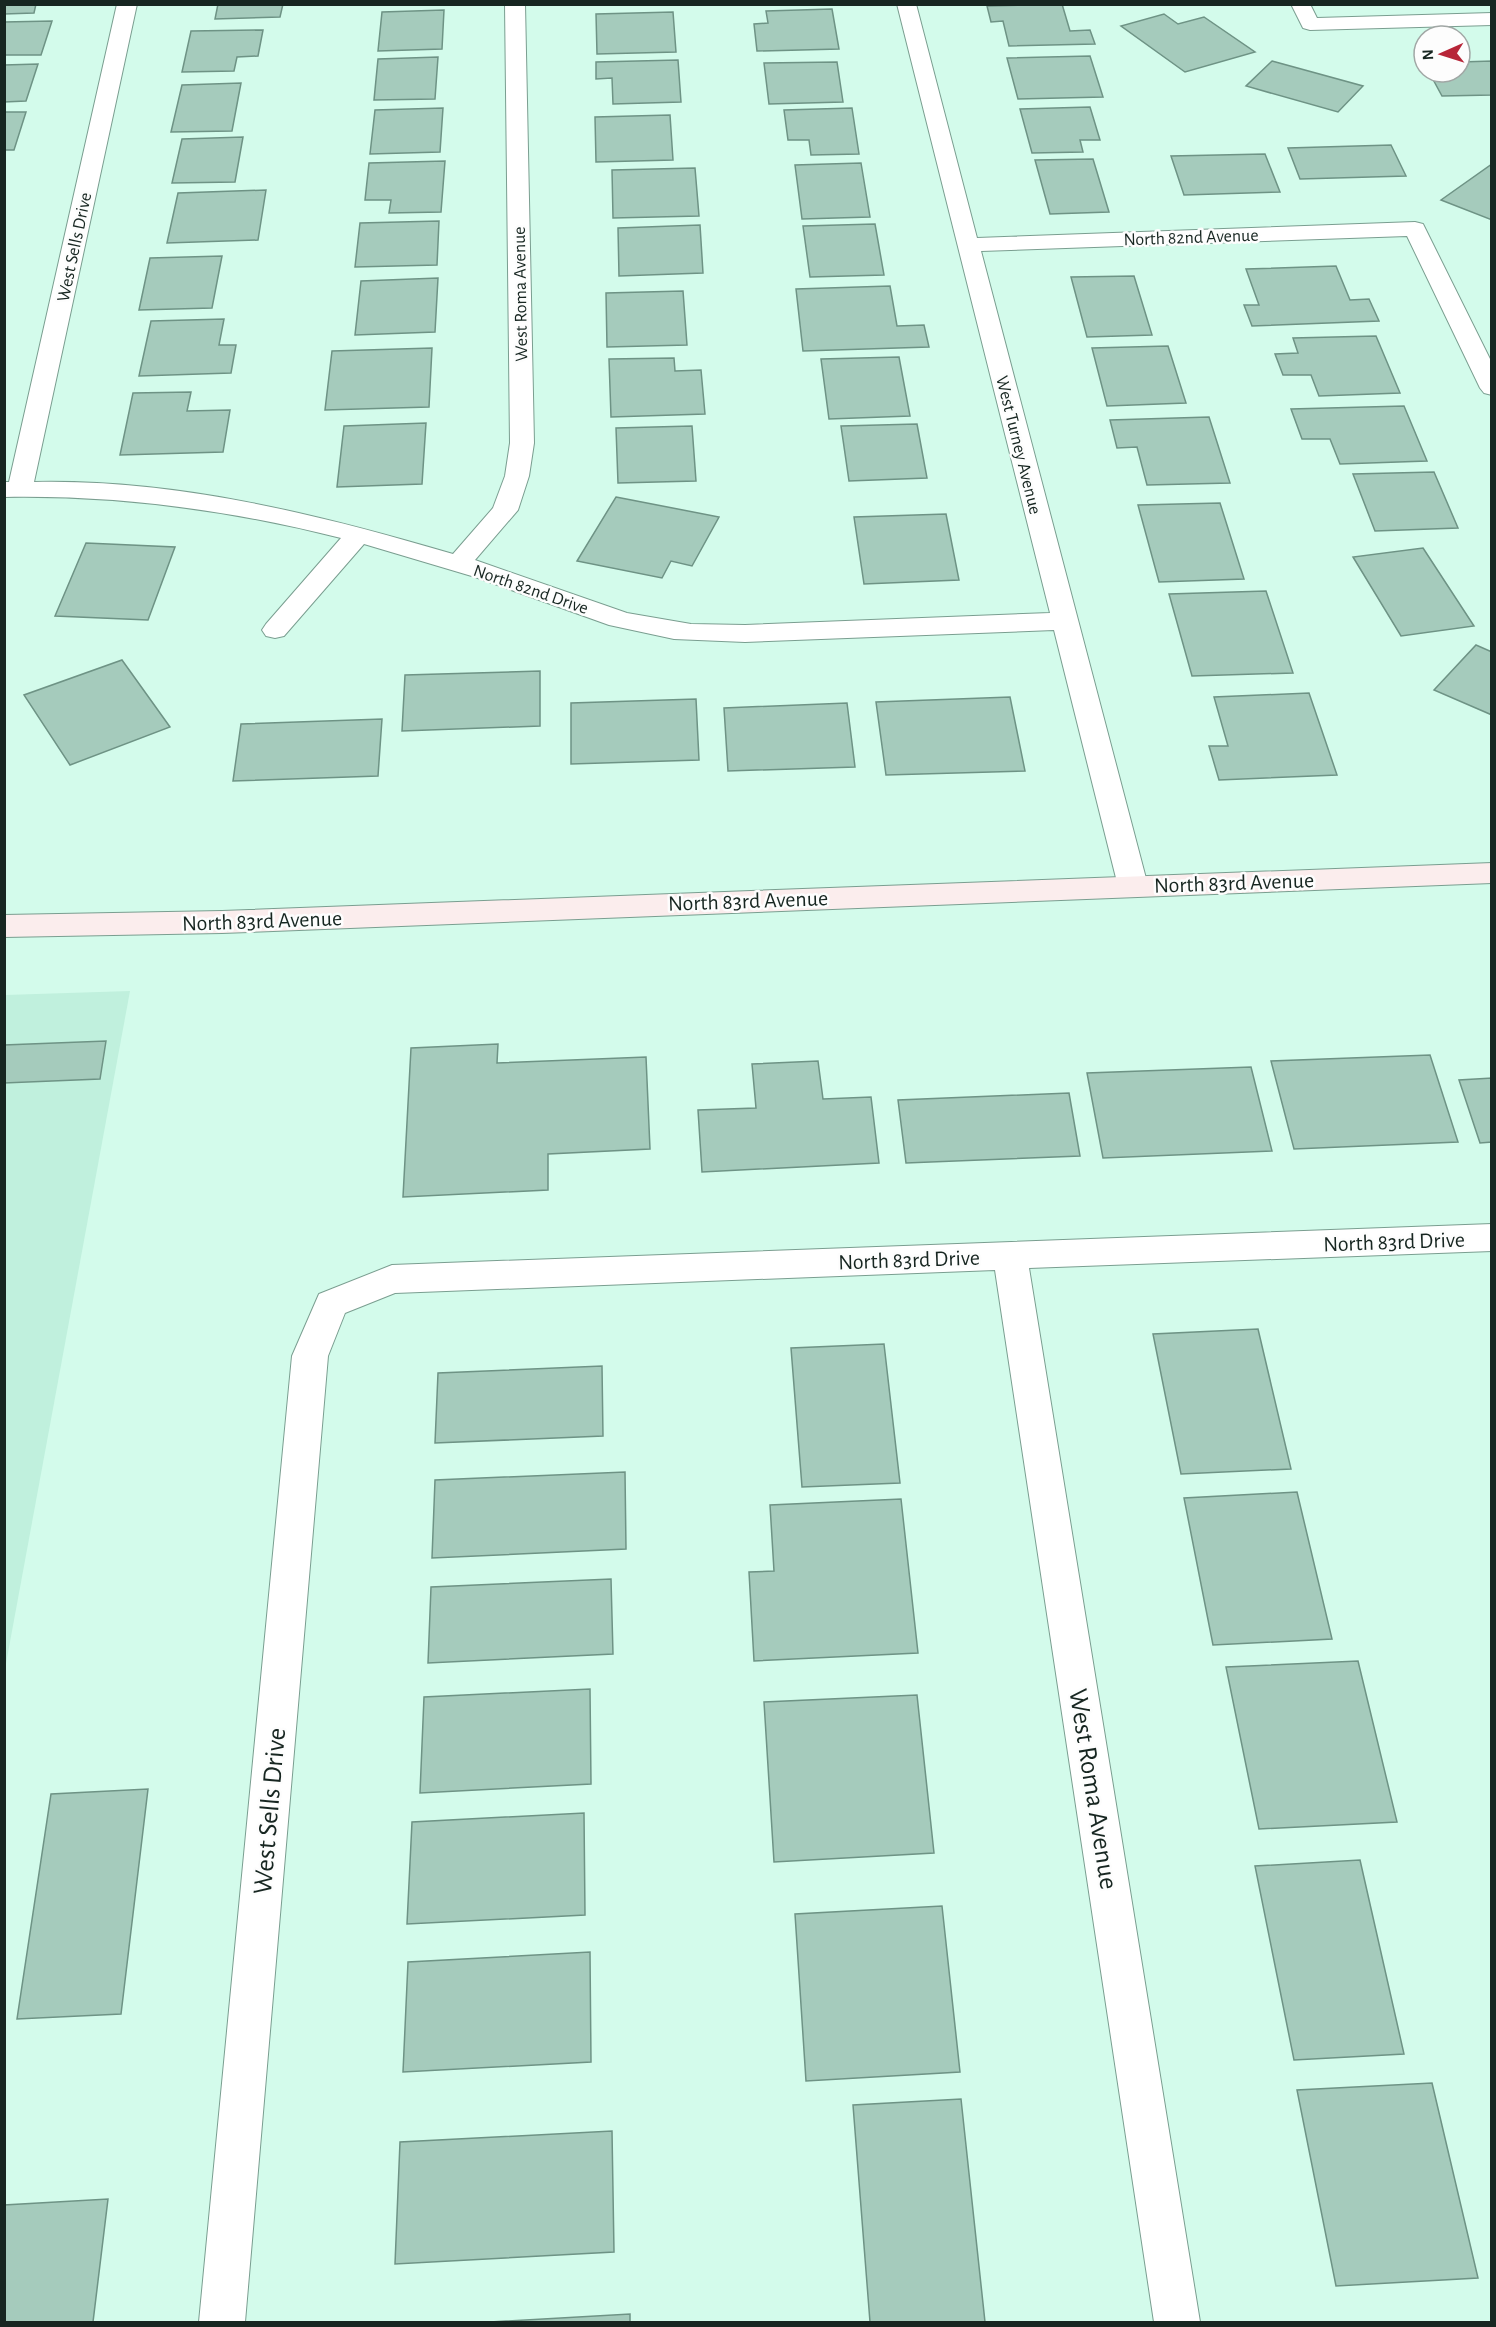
<svg xmlns="http://www.w3.org/2000/svg" width="1496" height="2327" viewBox="0 0 1496 2327" font-family="'Alegreya Sans',sans-serif">
<style>
.built{fill:#c0f0dd}
.building{fill:#a5cbbc;stroke:#6e9385;stroke-width:1.5}
.lines{fill:none;stroke-linecap:round;stroke-linejoin:round}
.minor-casing{stroke:#7a9e90;stroke-width:2}
.secondary-casing{stroke:#7a9e90;stroke-width:2}
.minor{fill:#fff;fill-rule:evenodd}
.secondary{fill:#fbeded;fill-rule:evenodd}
.labels{text-anchor:middle;stroke-width:5;stroke-linejoin:round;paint-order:stroke}
.far-street-label{font-size:18px;fill:#172621;stroke:#fdfdfd}
.street-label{font-size:22px;fill:#172621;stroke:#fdfdfd}
.near-street-label{font-size:27px;fill:#172621;stroke:#fdfdfd}
</style>
<rect width="100%" height="100%" fill="#d3fbeb"/>
<polygon class="built" points="130,991 5,1669 5,995"/>
<g class="building">
<polygon points="4,4 36,4 34,13 4,14"/>
<polygon points="218,4 283,4 280,17 215,19"/>
<polygon points="1062,4 1070,31 1090,30 1095,44 1009,46 1003,21 991,22 987,6"/>
<polygon points="832,9 839,49 757,51 754,24 768,23 766,11"/>
<polygon points="444,10 442,49 378,51 382,12"/>
<polygon points="673,12 676,52 597,54 596,14"/>
<polygon points="1164,14 1178,24 1204,17 1255,52 1185,72 1121,26"/>
<polygon points="52,21 41,55 4,55 4,22"/>
<polygon points="263,30 258,56 237,57 234,71 182,72 191,31"/>
<polygon points="1090,56 1103,97 1018,99 1007,58"/>
<polygon points="438,57 435,99 374,100 378,59"/>
<polygon points="678,60 681,102 613,104 612,78 596,79 596,62"/>
<polygon points="1272,61 1363,86 1338,112 1246,86"/>
<polygon points="1492,61 1492,95 1442,96 1429,72 1460,72 1460,62"/>
<polygon points="837,62 843,102 769,104 764,63"/>
<polygon points="38,64 26,101 4,102 4,65"/>
<polygon points="241,83 232,131 171,132 182,85"/>
<polygon points="1090,107 1100,140 1080,140 1083,152 1032,153 1020,109"/>
<polygon points="443,108 440,152 370,154 375,110"/>
<polygon points="852,108 859,154 811,155 809,140 788,140 784,110"/>
<polygon points="4,112 26,112 14,150 4,150"/>
<polygon points="670,115 673,160 596,162 595,117"/>
<polygon points="243,137 235,182 172,183 182,139"/>
<polygon points="1391,145 1406,176 1300,179 1288,148"/>
<polygon points="1265,154 1280,192 1184,195 1171,156"/>
<polygon points="1093,159 1109,212 1050,214 1035,160"/>
<polygon points="445,161 441,212 389,213 391,200 365,200 369,163"/>
<polygon points="861,163 870,217 802,219 795,165"/>
<polygon points="1492,164 1492,220 1441,200"/>
<polygon points="695,168 699,216 613,218 612,170"/>
<polygon points="266,190 258,240 167,243 178,193"/>
<polygon points="439,221 437,265 355,267 360,223"/>
<polygon points="875,224 884,275 810,277 803,226"/>
<polygon points="700,225 703,273 619,276 618,228"/>
<polygon points="222,256 212,308 139,310 150,258"/>
<polygon points="1336,266 1350,300 1369,299 1379,321 1252,326 1244,305 1259,305 1246,269"/>
<polygon points="1134,276 1152,335 1087,337 1071,277"/>
<polygon points="438,278 435,332 355,335 361,281"/>
<polygon points="890,286 897,326 924,325 929,347 803,351 796,289"/>
<polygon points="683,291 687,345 607,347 606,293"/>
<polygon points="224,319 219,345 236,345 231,373 139,376 151,321"/>
<polygon points="1376,336 1400,393 1319,396 1311,375 1283,375 1275,354 1298,353 1293,338"/>
<polygon points="1168,346 1186,403 1107,406 1092,348"/>
<polygon points="432,348 429,407 325,410 332,351"/>
<polygon points="899,357 910,416 829,419 821,359"/>
<polygon points="674,358 675,371 701,370 705,414 611,417 609,359"/>
<polygon points="191,392 187,411 230,410 223,452 120,455 133,393"/>
<polygon points="1404,406 1427,461 1340,464 1330,439 1302,439 1291,409"/>
<polygon points="1209,417 1230,483 1147,485 1137,447 1117,448 1110,420"/>
<polygon points="426,423 422,484 337,487 344,426"/>
<polygon points="917,424 927,478 849,481 841,426"/>
<polygon points="692,426 696,481 618,483 616,428"/>
<polygon points="1434,472 1458,528 1375,531 1353,474"/>
<polygon points="616,497 719,517 692,566 671,561 662,578 577,561"/>
<polygon points="1220,503 1244,579 1159,582 1138,505"/>
<polygon points="946,514 959,580 864,584 854,517"/>
<polygon points="86,543 175,547 148,620 55,616"/>
<polygon points="1423,548 1474,626 1401,636 1353,557"/>
<polygon points="1266,591 1293,673 1192,676 1169,594"/>
<polygon points="1476,645 1492,652 1492,715 1434,690"/>
<polygon points="122,660 170,727 70,765 24,695"/>
<polygon points="540,671 540,726 402,731 405,675"/>
<polygon points="1309,693 1337,775 1219,780 1209,746 1228,746 1214,697"/>
<polygon points="1010,697 1025,771 886,775 876,702"/>
<polygon points="696,699 699,760 571,764 571,703"/>
<polygon points="847,703 855,767 728,771 724,708"/>
<polygon points="382,719 378,776 233,781 241,724"/>
<polygon points="106,1041 100,1079 4,1083 4,1045"/>
<polygon points="498,1044 497,1063 646,1057 650,1149 548,1154 548,1190 403,1197 411,1048"/>
<polygon points="1430,1055 1458,1142 1294,1149 1271,1061"/>
<polygon points="818,1061 823,1099 871,1097 879,1163 702,1172 698,1110 756,1108 752,1064"/>
<polygon points="1251,1067 1272,1151 1103,1158 1087,1073"/>
<polygon points="1492,1078 1492,1142 1480,1143 1459,1080"/>
<polygon points="1069,1093 1080,1156 906,1163 898,1100"/>
<polygon points="1258,1329 1291,1469 1181,1474 1153,1334"/>
<polygon points="884,1344 900,1483 802,1487 791,1348"/>
<polygon points="602,1366 603,1436 435,1443 438,1373"/>
<polygon points="625,1472 626,1549 432,1558 435,1480"/>
<polygon points="1297,1492 1332,1639 1213,1645 1184,1498"/>
<polygon points="901,1499 918,1653 754,1661 749,1572 774,1571 770,1505"/>
<polygon points="611,1579 613,1654 428,1663 431,1587"/>
<polygon points="1358,1661 1397,1822 1259,1829 1226,1667"/>
<polygon points="590,1689 591,1784 420,1793 424,1697"/>
<polygon points="917,1695 934,1853 774,1862 764,1702"/>
<polygon points="148,1789 121,2014 17,2019 51,1794"/>
<polygon points="584,1813 585,1915 407,1924 412,1822"/>
<polygon points="1360,1860 1404,2054 1294,2060 1255,1866"/>
<polygon points="942,1906 960,2072 806,2081 795,1914"/>
<polygon points="590,1952 591,2062 403,2072 408,1962"/>
<polygon points="1432,2083 1478,2278 1336,2286 1297,2090"/>
<polygon points="961,2099 985,2322 870,2322 853,2105"/>
<polygon points="612,2131 614,2252 395,2264 400,2142"/>
<polygon points="108,2199 93,2322 4,2322 4,2205"/>
<polygon points="630,2314 630,2322 490,2322"/>
</g>
<g class="lines">
<g class="minor-casing">
<g id="minor">
<path d="M117,4H137L34,482C177,479 317,514 453,554L493,508L505,476L510,443L505,4H525L534,443L529,476L518,510L475,560L627,613L691,624L745,625L1050,613L897,4H916L977,238L1415,222L1423,224L1492,363V395L1484,393L1480,388L1407,236L981,251L1148,886L1144,893L1133,896L1122,893L1118,886L1054,630L745,642L674,639L609,625L475,577L364,544L284,636L275,638L266,636L262,630L266,624L341,538C230,510 119,495 4,497V482H9Z"/>
<polygon points="1291,4 1310,4 1317,18 1492,13 1492,25 1310,30 1303,28"/>
<polygon points="1492,1224 1492,1251 1029,1268 1200,2322 1154,2322 995,1270 395,1293 345,1313 328,1356 245,2322 199,2322 292,1356 319,1294 392,1265"/>
</g>
</g>
<g class="secondary-casing">
<polygon id="secondary" points="1492,863 1492,883 222,933 4,937 4,915 222,911"/>
</g>
<use href="#minor" class="minor"/>
<use href="#secondary" class="secondary"/>
</g>
<g class="labels">
<g class="far-street-label">
<text transform="translate(1191 237) rotate(-2)" y="6">North 82nd Avenue</text>
<text transform="translate(74 247) rotate(-78)" y="6">West Sells Drive</text>
<text transform="translate(520 294) rotate(-91)" y="6">West Roma Avenue</text>
<text transform="translate(1019 445) rotate(76)" y="6">West Turney Avenue</text>
<text transform="translate(531 589) rotate(19)" y="6">North 82nd Drive</text>
</g>
<g class="street-label">
<text transform="translate(1234 882) rotate(-2)" y="8">North 83rd Avenue</text>
<text transform="translate(748 900) rotate(-2)" y="8">North 83rd Avenue</text>
<text transform="translate(262 920) rotate(-2)" y="8">North 83rd Avenue</text>
<text transform="translate(1394 1241) rotate(-2)" y="8">North 83rd Drive</text>
<text transform="translate(909 1259) rotate(-2)" y="8">North 83rd Drive</text>
</g>
<g class="near-street-label">
<text transform="translate(1094 1789) rotate(81)" y="9">West Roma Avenue</text>
<text transform="translate(269 1811) rotate(-85)" y="9">West Sells Drive</text>
</g>
</g>
<rect width="1496" height="2327" fill="none" stroke="#172621" stroke-width="12"/>
<g transform="translate(1442 54) rotate(267)"><circle r="28" fill="#fdfdfd" stroke="#a1a7a5" stroke-width="1.5"/>
<path d="M0-4.5L10 22L0 15L-10 22Z" fill="#b72538"/>
<text y="-9" font-size="16" font-weight="bold" text-anchor="middle" fill="#172621">N</text>
</g>
</svg>
